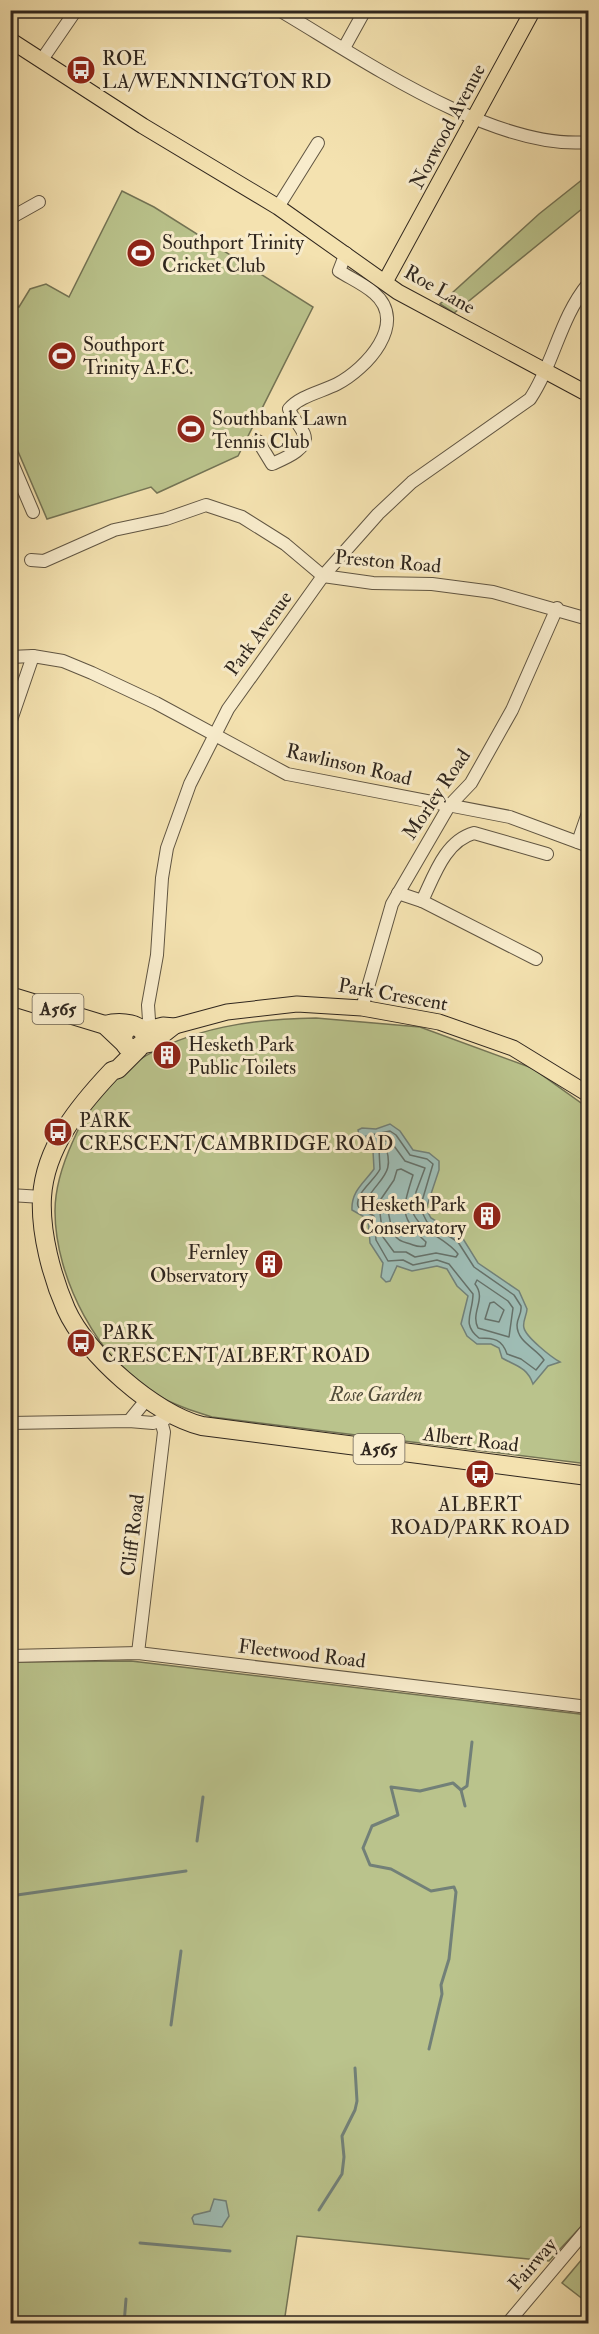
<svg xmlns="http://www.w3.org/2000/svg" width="599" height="2334" viewBox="0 0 599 2334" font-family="'IM FELL Double Pica',serif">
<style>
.green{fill:#bac38c;stroke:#747455;stroke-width:1.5}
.water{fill:#9ebcb4;stroke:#728078;stroke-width:1.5}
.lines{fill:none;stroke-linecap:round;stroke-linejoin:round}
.shore{stroke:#667169;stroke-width:1.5}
.stream{stroke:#728078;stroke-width:3}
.minor-casing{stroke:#605542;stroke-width:14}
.major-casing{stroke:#2f261e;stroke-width:17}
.highway-casing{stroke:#2f261e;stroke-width:20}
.minor{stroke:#f8eccc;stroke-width:12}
.major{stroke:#f4e2b0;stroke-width:15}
.highway{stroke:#f4e2b0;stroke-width:18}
.labels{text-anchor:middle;stroke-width:6;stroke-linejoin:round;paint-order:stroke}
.shield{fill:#f8eccc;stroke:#6b6152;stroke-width:1.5}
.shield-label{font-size:18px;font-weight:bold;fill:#2f261e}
.poi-label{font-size:20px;fill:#2f261e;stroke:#f8eccc;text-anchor:start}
.street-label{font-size:20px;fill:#2f261e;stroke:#f8eccc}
.park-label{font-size:20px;font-style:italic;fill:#524d3a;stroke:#f8eccc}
</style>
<rect width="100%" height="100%" fill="#f4e2b0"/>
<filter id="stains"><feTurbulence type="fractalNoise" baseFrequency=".00333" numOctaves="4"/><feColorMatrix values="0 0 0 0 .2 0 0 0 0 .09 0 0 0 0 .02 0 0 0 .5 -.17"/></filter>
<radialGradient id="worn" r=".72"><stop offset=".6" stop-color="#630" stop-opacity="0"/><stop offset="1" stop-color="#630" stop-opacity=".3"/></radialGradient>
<g class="green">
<polygon points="588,175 588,204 454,313 440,304 539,214"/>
<polygon points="122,191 154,207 313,307 238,456 157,493 151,487 47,519 11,435 11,303 19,307 30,289 46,284 69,297"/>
<path d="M316,1018L420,1027L532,1068L588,1108V1464L212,1417C193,1411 174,1405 157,1395C98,1361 55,1278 55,1211C55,1187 63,1163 73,1141C86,1110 108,1079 137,1061C192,1027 253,1019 316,1018Z"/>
<polygon points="131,1661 588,1715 588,2026 585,2081 588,2116 588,2219 549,2261 297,2236 284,2323 11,2323 10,1662"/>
<polygon points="588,2252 588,2299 584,2300 562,2283"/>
</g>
<g class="water">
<path d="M390,1124L400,1131L413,1150L429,1153L439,1161V1170L426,1209L431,1218L462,1237L478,1263L519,1291L527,1309C527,1315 522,1322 524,1328C526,1337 551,1357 560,1362L548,1366L533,1384C527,1367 516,1366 502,1358L499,1348L491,1344H477L467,1336L461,1324L468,1296L457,1286L447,1269L437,1266L412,1271L397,1266L390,1281L386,1282L381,1277L383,1263L370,1243L368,1219L352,1210C351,1191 364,1183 374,1169L373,1151L360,1141L358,1130L362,1128L376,1129Z"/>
<polygon points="214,2199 226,2201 229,2216 222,2227 194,2224 192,2218 194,2215 210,2211"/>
</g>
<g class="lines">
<g class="shore">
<path d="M390,1131L396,1135L410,1155L427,1159L433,1164L420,1208L427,1222L458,1242L474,1267L514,1295L521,1306C522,1314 517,1318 517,1325C517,1342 536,1348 544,1360L536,1370L521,1359L507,1354C502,1339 494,1338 479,1338C461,1324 473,1313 473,1294L449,1264L437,1260L413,1265L403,1260L388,1261L376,1240L374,1216C370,1213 360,1211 358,1206C354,1194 376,1179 380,1169L379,1149L366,1136Z"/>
<path d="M389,1139L405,1161L425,1168L416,1192L413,1213C423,1234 445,1237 458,1254L456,1257L436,1253L415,1257L406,1252H394L383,1237L380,1213L366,1201C379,1177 397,1175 384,1142Z"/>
<path d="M401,1169L413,1175C403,1208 398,1217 426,1242L425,1246C417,1248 415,1245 407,1243C384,1238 396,1216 381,1199L394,1180L397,1170Z"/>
<path d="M477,1280L508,1301L513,1308L509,1337L478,1328C470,1312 487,1299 475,1284Z"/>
<polygon points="494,1302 504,1310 499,1322 485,1319 490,1303"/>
</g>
<g class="stream">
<polyline points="461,1790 467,1786 472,1742"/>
<polyline points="197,1841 203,1797"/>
<polyline points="10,1896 186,1871"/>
<polyline points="171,2025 181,1951"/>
<polyline points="429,2049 442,1994 441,1985 449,1959 456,1892 454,1887 431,1891 391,1869 370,1865 363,1848 372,1826 398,1815 391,1787 420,1791 453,1783 461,1790 465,1806"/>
<polyline points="319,2210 342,2174 344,2157 342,2136 355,2110 357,2101 355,2068"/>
<polyline points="140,2243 230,2251"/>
<polyline points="124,2324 126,2299"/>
</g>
<g class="minor-casing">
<g id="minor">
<path d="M279,10C359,57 494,151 588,142"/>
<polyline points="344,48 365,10"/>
<polyline points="41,61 76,10"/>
<polyline points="278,207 318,143"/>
<polyline points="10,221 14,216 39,202"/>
<path d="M258,441L272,464C283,459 310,449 304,434C300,425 292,418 289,409C300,396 321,392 337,384C366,369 409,323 374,293C364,284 350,278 339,271L346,253"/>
<polyline points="10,458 33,512"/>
<polyline points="31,560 44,561 114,530 166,519 206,505 242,517 285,544 323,576 373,583 432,584 493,592 588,619"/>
<polyline points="10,657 33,656 63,661 92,673 156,703 287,774 510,817 588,846"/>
<polyline points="10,723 33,656"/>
<polyline points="578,842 588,813"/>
<polyline points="398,893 422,901"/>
<path d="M536,959L422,901C434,876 445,841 474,833L547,854"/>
<polyline points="362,1008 392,904 449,806 471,783 512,710 557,608"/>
<path d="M143,1030L149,1020L148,1005L157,955L162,878L167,848L190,784L228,709L323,576L378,514L412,482L530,399C554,363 560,318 588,284"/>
<polyline points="10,1195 42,1197"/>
<polyline points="129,1421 147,1399"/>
<polyline points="10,1423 129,1421 153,1423 167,1418"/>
<polyline points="138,1653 164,1432 161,1421"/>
<polyline points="10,1656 138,1653 588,1707"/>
<polyline points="507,2324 588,2228"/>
</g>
</g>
<g class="major-casing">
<g id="major">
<polyline points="10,40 143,126 278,207 398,292 588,394"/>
<polyline points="385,282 533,10"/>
<polyline points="143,1030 163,1025 175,1026 227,1012 297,1004 362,1008 439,1022 513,1048 588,1094"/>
<polyline points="142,1046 152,1044 175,1026"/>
</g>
</g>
<g class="highway-casing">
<g id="highway">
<polyline points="10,996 105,1025 123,1042"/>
<path d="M105,1025C119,1021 145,1022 146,1040L136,1049L126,1046L123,1040L124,1032L131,1026"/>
<path d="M139,1048L118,1069L112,1071C79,1106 45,1147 42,1197C40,1233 52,1277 66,1309C86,1354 154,1414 202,1426L588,1476"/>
</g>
</g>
<use href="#minor" class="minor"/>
<use href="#major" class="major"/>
<use href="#highway" class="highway"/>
</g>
<defs>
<g id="bus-disc" transform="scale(1.5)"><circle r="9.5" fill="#8f2418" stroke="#f8eccc"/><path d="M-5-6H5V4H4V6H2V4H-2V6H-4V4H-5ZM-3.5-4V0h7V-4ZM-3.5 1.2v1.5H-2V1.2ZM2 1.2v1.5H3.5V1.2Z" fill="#fff"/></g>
<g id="stadium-disc" transform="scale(1.5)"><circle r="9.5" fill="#8f2418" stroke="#f8eccc"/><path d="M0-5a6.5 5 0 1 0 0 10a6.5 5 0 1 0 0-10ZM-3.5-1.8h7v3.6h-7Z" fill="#fff"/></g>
<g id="building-disc" transform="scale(1.5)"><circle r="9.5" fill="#8f2418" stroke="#f8eccc"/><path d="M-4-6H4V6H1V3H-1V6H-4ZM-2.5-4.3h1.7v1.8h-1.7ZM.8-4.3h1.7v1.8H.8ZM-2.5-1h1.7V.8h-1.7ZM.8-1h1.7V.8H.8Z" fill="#fff"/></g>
</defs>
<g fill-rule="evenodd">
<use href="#bus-disc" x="81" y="70"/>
<use href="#stadium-disc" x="141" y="253"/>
<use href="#stadium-disc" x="62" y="356"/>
<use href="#stadium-disc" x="191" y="429"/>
<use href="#building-disc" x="167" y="1055"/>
<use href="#bus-disc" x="58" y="1132"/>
<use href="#building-disc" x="487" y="1216"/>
<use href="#building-disc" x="269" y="1264"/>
<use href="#bus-disc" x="81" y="1343"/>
<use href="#bus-disc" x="480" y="1474"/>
</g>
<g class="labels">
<g class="shield">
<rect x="32.5" y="994" width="51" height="30" rx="4.5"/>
<rect x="353.5" y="1434" width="51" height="30" rx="4.5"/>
</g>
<g class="shield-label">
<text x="58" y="1015">A565</text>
<text x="379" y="1455">A565</text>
</g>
<g class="poi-label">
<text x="102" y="65">ROE<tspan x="102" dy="23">LA/WENNINGTON RD</tspan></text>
<text x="162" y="249">Southport Trinity<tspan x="162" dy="23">Cricket Club</tspan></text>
<text x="83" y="351">Southport<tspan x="83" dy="23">Trinity A.F.C.</tspan></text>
<text x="212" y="425">Southbank Lawn<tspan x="212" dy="23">Tennis Club</tspan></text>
<text x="188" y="1051">Hesketh Park<tspan x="188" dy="23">Public Toilets</tspan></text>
<text x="79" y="1127">PARK<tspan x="79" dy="23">CRESCENT/CAMBRIDGE ROAD</tspan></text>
<text x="466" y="1211" text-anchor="end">Hesketh Park<tspan x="466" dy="23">Conservatory</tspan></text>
<text x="248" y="1259" text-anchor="end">Fernley<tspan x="248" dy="23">Observatory</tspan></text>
<text x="102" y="1339">PARK<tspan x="102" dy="23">CRESCENT/ALBERT ROAD</tspan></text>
<text x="480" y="1511" text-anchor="middle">ALBERT<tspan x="480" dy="23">ROAD/PARK ROAD</tspan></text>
</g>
<g class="street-label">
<text transform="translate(447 126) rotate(-62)" y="7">Norwood Avenue</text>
<text transform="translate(440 289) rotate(30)" y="7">Roe Lane</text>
<text transform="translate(388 561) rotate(5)" y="7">Preston Road</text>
<text transform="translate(258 633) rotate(-54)" y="7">Park Avenue</text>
<text transform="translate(349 764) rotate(13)" y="7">Rawlinson Road</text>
<text transform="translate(436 794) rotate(-56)" y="7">Morley Road</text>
<text transform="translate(393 994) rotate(10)" y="7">Park Crescent</text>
<text transform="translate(471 1439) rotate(7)" y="7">Albert Road</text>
<text transform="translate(132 1535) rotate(-83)" y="7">Cliff Road</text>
<text transform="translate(302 1653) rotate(7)" y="7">Fleetwood Road</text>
<text transform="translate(532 2264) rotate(-49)" y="7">Fairway</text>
</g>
<g class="park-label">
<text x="376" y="1401">Rose Garden</text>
</g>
</g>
<rect width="599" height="2334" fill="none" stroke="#f4e2b0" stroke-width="36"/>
<rect x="12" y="12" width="575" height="2310" fill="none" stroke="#2f261e" stroke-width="3"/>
<rect x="18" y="18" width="563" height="2298" fill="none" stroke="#2f261e" stroke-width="1.5"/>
<rect width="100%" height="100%" filter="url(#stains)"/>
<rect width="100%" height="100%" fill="url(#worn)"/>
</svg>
